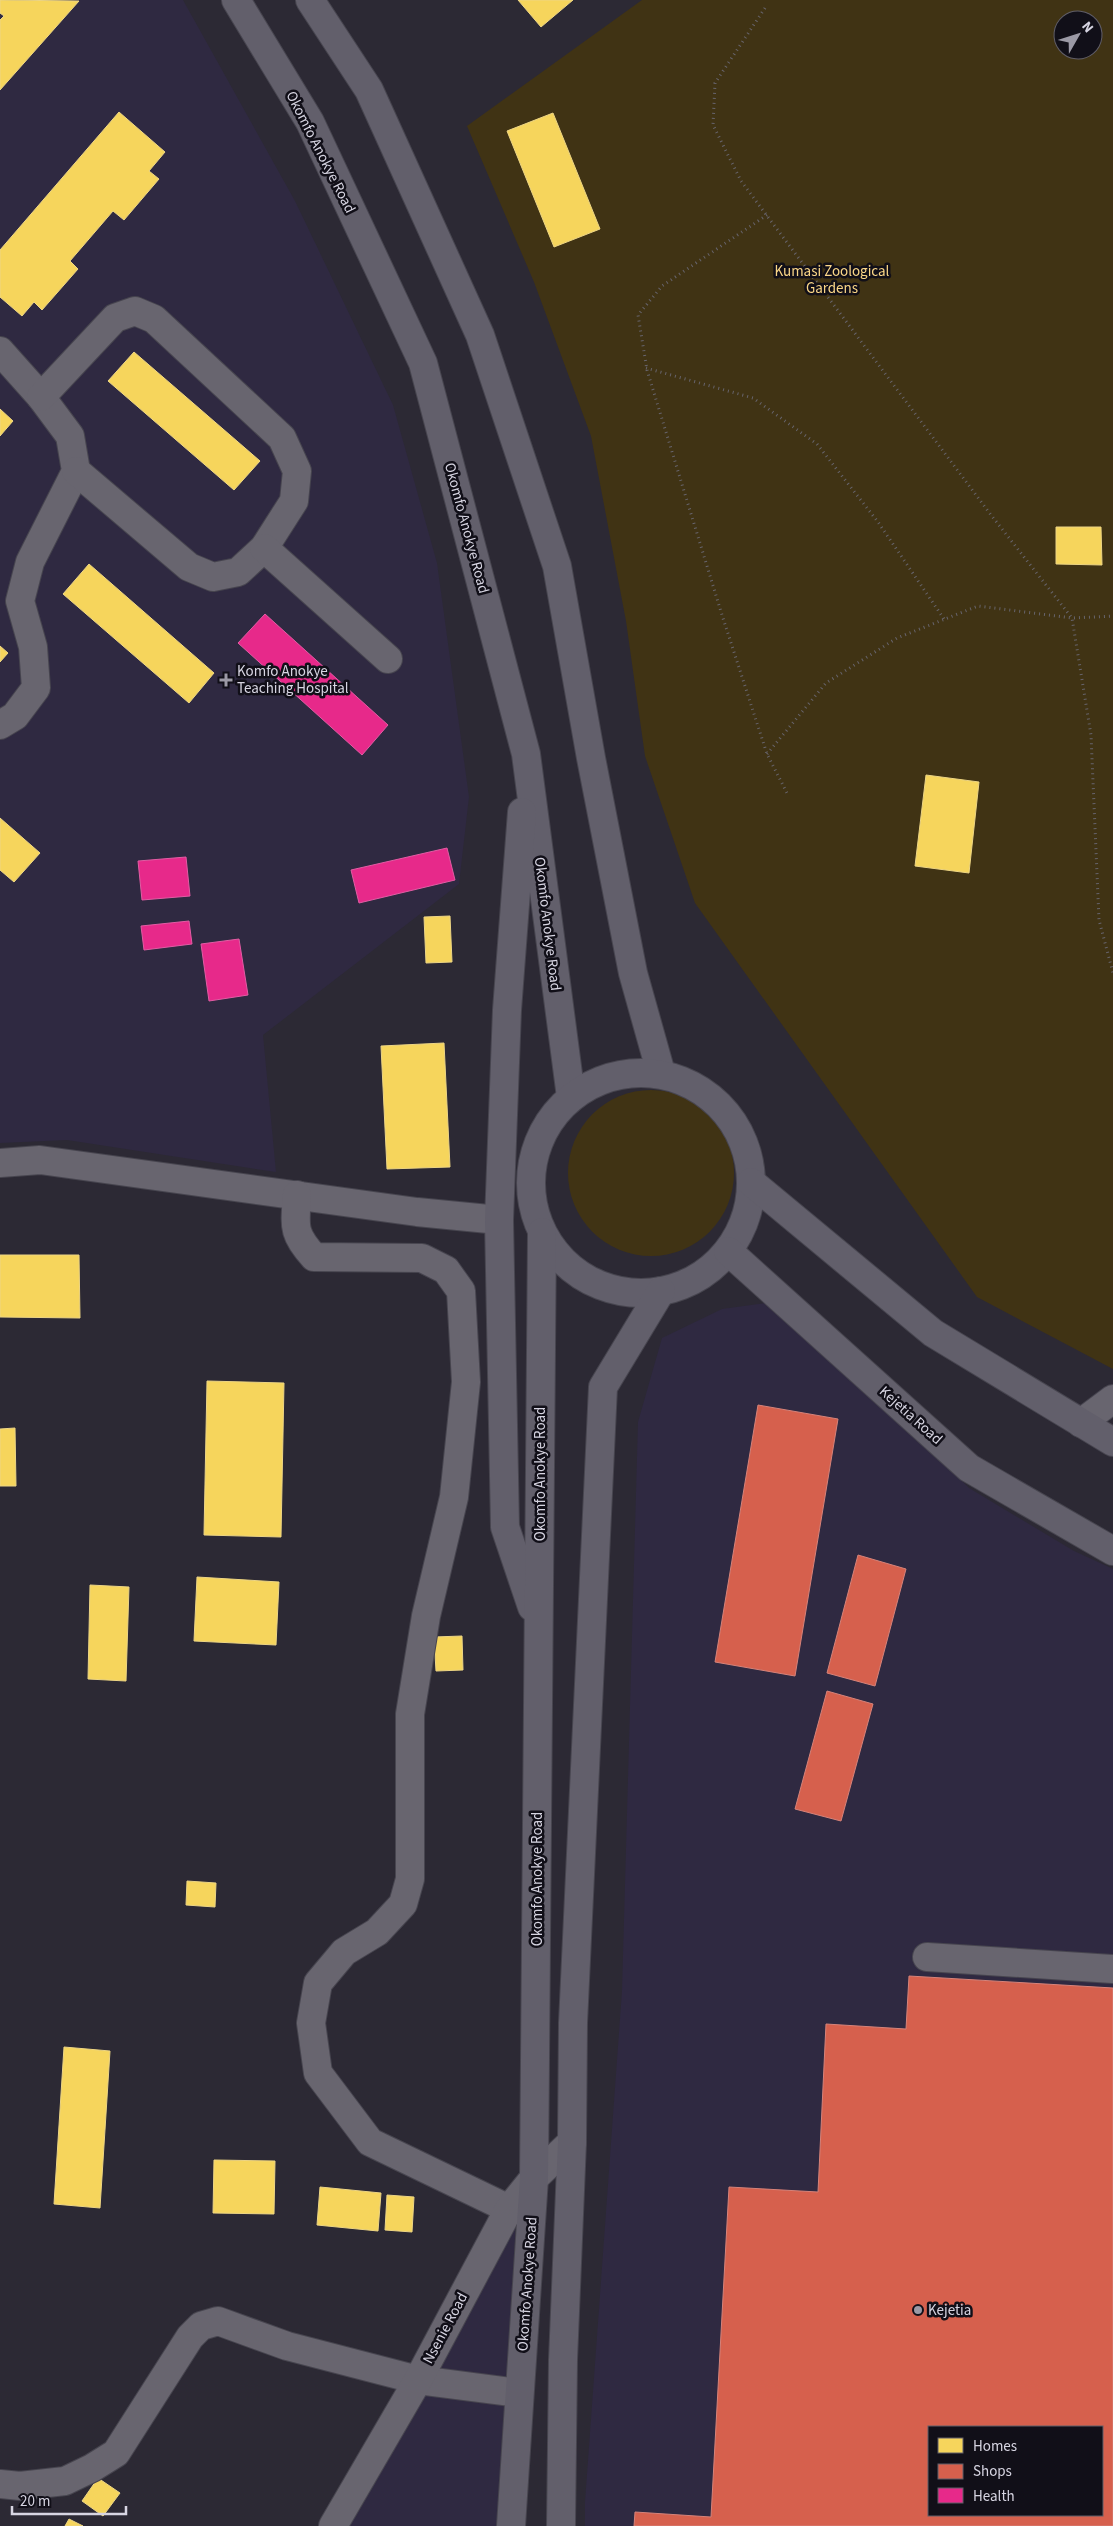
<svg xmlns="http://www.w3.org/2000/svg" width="1113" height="2526" viewBox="0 0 1113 2526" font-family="'Source Sans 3',sans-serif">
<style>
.built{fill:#2f2941;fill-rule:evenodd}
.green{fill:#403314;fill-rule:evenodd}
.homes{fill:#f6d55c;stroke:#edd584}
.shops{fill:#d6604d;stroke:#d6837a;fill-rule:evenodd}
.health{fill:#e7298a;stroke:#e25da4}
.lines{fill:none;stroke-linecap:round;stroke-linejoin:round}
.minor-casing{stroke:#47454f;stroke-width:30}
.major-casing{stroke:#47454f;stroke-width:30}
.path{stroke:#67646c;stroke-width:3;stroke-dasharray:1 4;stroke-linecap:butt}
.minor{stroke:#68656f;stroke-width:28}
.major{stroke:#625f6b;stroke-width:28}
.poi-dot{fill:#9b99a5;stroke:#110f18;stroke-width:2}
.labels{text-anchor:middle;stroke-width:5;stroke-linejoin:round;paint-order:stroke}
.street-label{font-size:15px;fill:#d7d5e2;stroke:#110f18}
.park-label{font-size:15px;fill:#fad687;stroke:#110f18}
.poi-label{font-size:15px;fill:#d7d5e2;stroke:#110f18;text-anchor:start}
</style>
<rect width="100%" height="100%" fill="#2c2934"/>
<g class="built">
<polygon points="0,0 183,0 295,201 393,405 437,563 469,797 459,884 263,1035 276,1172 67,1140 0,1143"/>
<path d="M781,1301L969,1488L1074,1551L1113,1569V2526H585V2502L622,1991L638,1422L662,1338L722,1309ZM929,2427H1102V2515H929Z"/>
<polygon points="517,2185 504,2526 335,2526"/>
</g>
<g class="green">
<path d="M642,0H1113V1369L977,1297L695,903L645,756L626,621L591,436L534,282L467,126ZM1063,20H1093V50H1063Z"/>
<circle cx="651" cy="1173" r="83"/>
</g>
<g class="homes">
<polygon points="0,0 79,1 0,90 0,20 4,16 0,13"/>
<polygon points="518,0 573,0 541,27"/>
<polygon points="119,112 165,152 149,171 159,179 124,220 113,211 70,261 78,269 42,310 34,302 22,316 0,297 0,250"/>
<polygon points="553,113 600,229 554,247 507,131"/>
<polygon points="134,352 260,461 234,490 108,381"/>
<polygon points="0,409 13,421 0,436"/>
<polygon points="1056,527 1101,527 1102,565 1056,564"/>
<polygon points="89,564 214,673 189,703 63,594"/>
<polygon points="0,646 8,653 0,662"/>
<polygon points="926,775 979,782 969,873 915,866"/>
<polygon points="0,818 40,853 14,882 0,870"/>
<polygon points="450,916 452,962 426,963 424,917"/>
<polygon points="444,1043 450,1167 387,1169 381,1046"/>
<polygon points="0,1255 79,1255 80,1318 0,1317"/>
<polygon points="207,1381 284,1383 281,1537 204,1535"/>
<polygon points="15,1428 16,1486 0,1486 0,1429"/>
<polygon points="197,1577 279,1582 276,1645 194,1641"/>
<polygon points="90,1585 129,1587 126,1681 88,1679"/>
<polygon points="462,1636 463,1670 436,1671 434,1637"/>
<polygon points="187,1881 216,1883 215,1907 186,1905"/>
<polygon points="64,2047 110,2051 100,2208 54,2204"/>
<polygon points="214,2160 275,2161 274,2214 213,2213"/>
<polygon points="320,2187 381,2193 378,2231 317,2225"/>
<polygon points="387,2195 414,2197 412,2232 385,2230"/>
<polygon points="98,2478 120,2493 103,2516 82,2501"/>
<polygon points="69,2519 83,2526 65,2526"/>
</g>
<g class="shops">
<polygon points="758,1405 838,1419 795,1676 715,1662"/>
<polygon points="858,1555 906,1569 875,1686 827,1673"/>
<polygon points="827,1691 873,1704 841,1821 795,1809"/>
<path d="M909,1976L1113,1988V2526H634L635,2512L711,2517L729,2187L818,2192L826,2024L906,2029ZM929,2427H1102V2515H929Z"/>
</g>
<g class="health">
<polygon points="265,614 388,725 362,755 238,643"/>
<polygon points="447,848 455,880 359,903 351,870"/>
<polygon points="186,857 190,896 142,900 138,861"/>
<polygon points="189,921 192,944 144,950 141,926"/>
<polygon points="239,939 248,995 209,1001 201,944"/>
</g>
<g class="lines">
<g class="minor-casing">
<g id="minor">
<polyline points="0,351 41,397 70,436 76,471 30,562 20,601 33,647 36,688 15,716 0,725"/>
<polyline points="41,397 115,318 135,311 154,319 282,438 297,471 294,501 264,548 238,572 213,577 189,567 76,471"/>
<polyline points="264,548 388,659"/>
<polyline points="0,1163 40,1160 417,1212 499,1220"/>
<path d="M297,1195C295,1226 292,1233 314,1257L422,1258L446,1270L461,1291L466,1382L454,1497L426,1616L410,1714V1879L403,1904L377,1932L344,1952L318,1983L311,2023L318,2073L370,2142L509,2209"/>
<polyline points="1081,1423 1113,1399"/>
<polyline points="927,1957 1113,1969"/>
<polyline points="0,2484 20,2486 65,2481 92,2468 116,2453 190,2337 201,2326 218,2321 287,2346 418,2380 519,2393"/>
<polyline points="333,2526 418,2380 509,2209 534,2178 572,2142"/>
</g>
</g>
<g class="major-casing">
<g id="major">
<polyline points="236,0 310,122 423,363 526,754 571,1097"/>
<polyline points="310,0 369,90 480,335 557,566 591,758 633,973 661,1073"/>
<polyline points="522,812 507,1010 499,1220 505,1527 532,1607"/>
<circle cx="641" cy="1183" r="110"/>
<polyline points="751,1182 933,1333 1113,1442"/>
<polyline points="728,1251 969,1468 1113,1551"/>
<polyline points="511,2526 534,2178 542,1232"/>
<polyline points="561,2526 563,2360 572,2142 573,2023 603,1387 661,1291"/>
</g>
</g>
<g class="path">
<polyline points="765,8 715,83 713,125 741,181 991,515 1072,618 1113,616"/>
<polyline points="767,215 662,286 638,315 647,370 722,615 767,754 787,793"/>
<polyline points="646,368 753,398 817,444 878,522 944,619"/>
<polyline points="767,754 826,683 897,638 978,606 1072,618 1091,735 1099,920 1113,973"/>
</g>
<use href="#minor" class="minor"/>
<use href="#major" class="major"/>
</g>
<g class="poi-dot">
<path d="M223.5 672.5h5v5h5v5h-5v5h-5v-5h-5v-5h5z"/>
<circle cx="918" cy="2310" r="5"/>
</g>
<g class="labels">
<g class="street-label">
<text transform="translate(321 152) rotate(63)" y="5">Okomfo Anokye Road</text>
<text transform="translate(467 528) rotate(75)" y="5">Okomfo Anokye Road</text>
<text transform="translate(548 924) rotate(83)" y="5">Okomfo Anokye Road</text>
<text transform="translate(911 1415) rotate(42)" y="5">Kejetia Road</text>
<text transform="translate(540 1474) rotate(-90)" y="5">Okomfo Anokye Road</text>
<text transform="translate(537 1879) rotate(-90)" y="5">Okomfo Anokye Road</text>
<text transform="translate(527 2284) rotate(-86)" y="5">Okomfo Anokye Road</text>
<text transform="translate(445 2328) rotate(-62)" y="5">Nsenie Road</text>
</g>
<g class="park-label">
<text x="832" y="276">Kumasi Zoological<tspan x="832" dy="17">Gardens</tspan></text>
</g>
<g class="poi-label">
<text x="237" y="676">Komfo Anokye<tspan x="237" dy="17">Teaching Hospital</tspan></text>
<text x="928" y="2315">Kejetia</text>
</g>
</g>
<rect x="928" y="2426" width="175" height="90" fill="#110f18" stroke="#605e69"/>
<rect x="938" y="2438" width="25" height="15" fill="#f6d55c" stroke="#605e69"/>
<text x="973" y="2451" font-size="15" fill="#d7d5e2">Homes</text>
<rect x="938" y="2464" width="25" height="15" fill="#d6604d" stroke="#605e69"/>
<text x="973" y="2476" font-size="15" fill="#d7d5e2">Shops</text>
<rect x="938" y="2488" width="25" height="15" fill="#e7298a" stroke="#605e69"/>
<text x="973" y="2501" font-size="15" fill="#d7d5e2">Health</text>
<g transform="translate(1078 35) rotate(51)"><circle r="24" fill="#110f18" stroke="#605e69"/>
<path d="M0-4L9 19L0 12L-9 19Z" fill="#9b99a5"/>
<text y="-8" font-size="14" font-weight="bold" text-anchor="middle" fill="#d7d5e2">N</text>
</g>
<path d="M12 2506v8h114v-8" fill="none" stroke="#d7d5e2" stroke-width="2.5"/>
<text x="20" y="2506" font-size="15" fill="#d7d5e2" stroke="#110f18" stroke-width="4" paint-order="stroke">20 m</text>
</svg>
